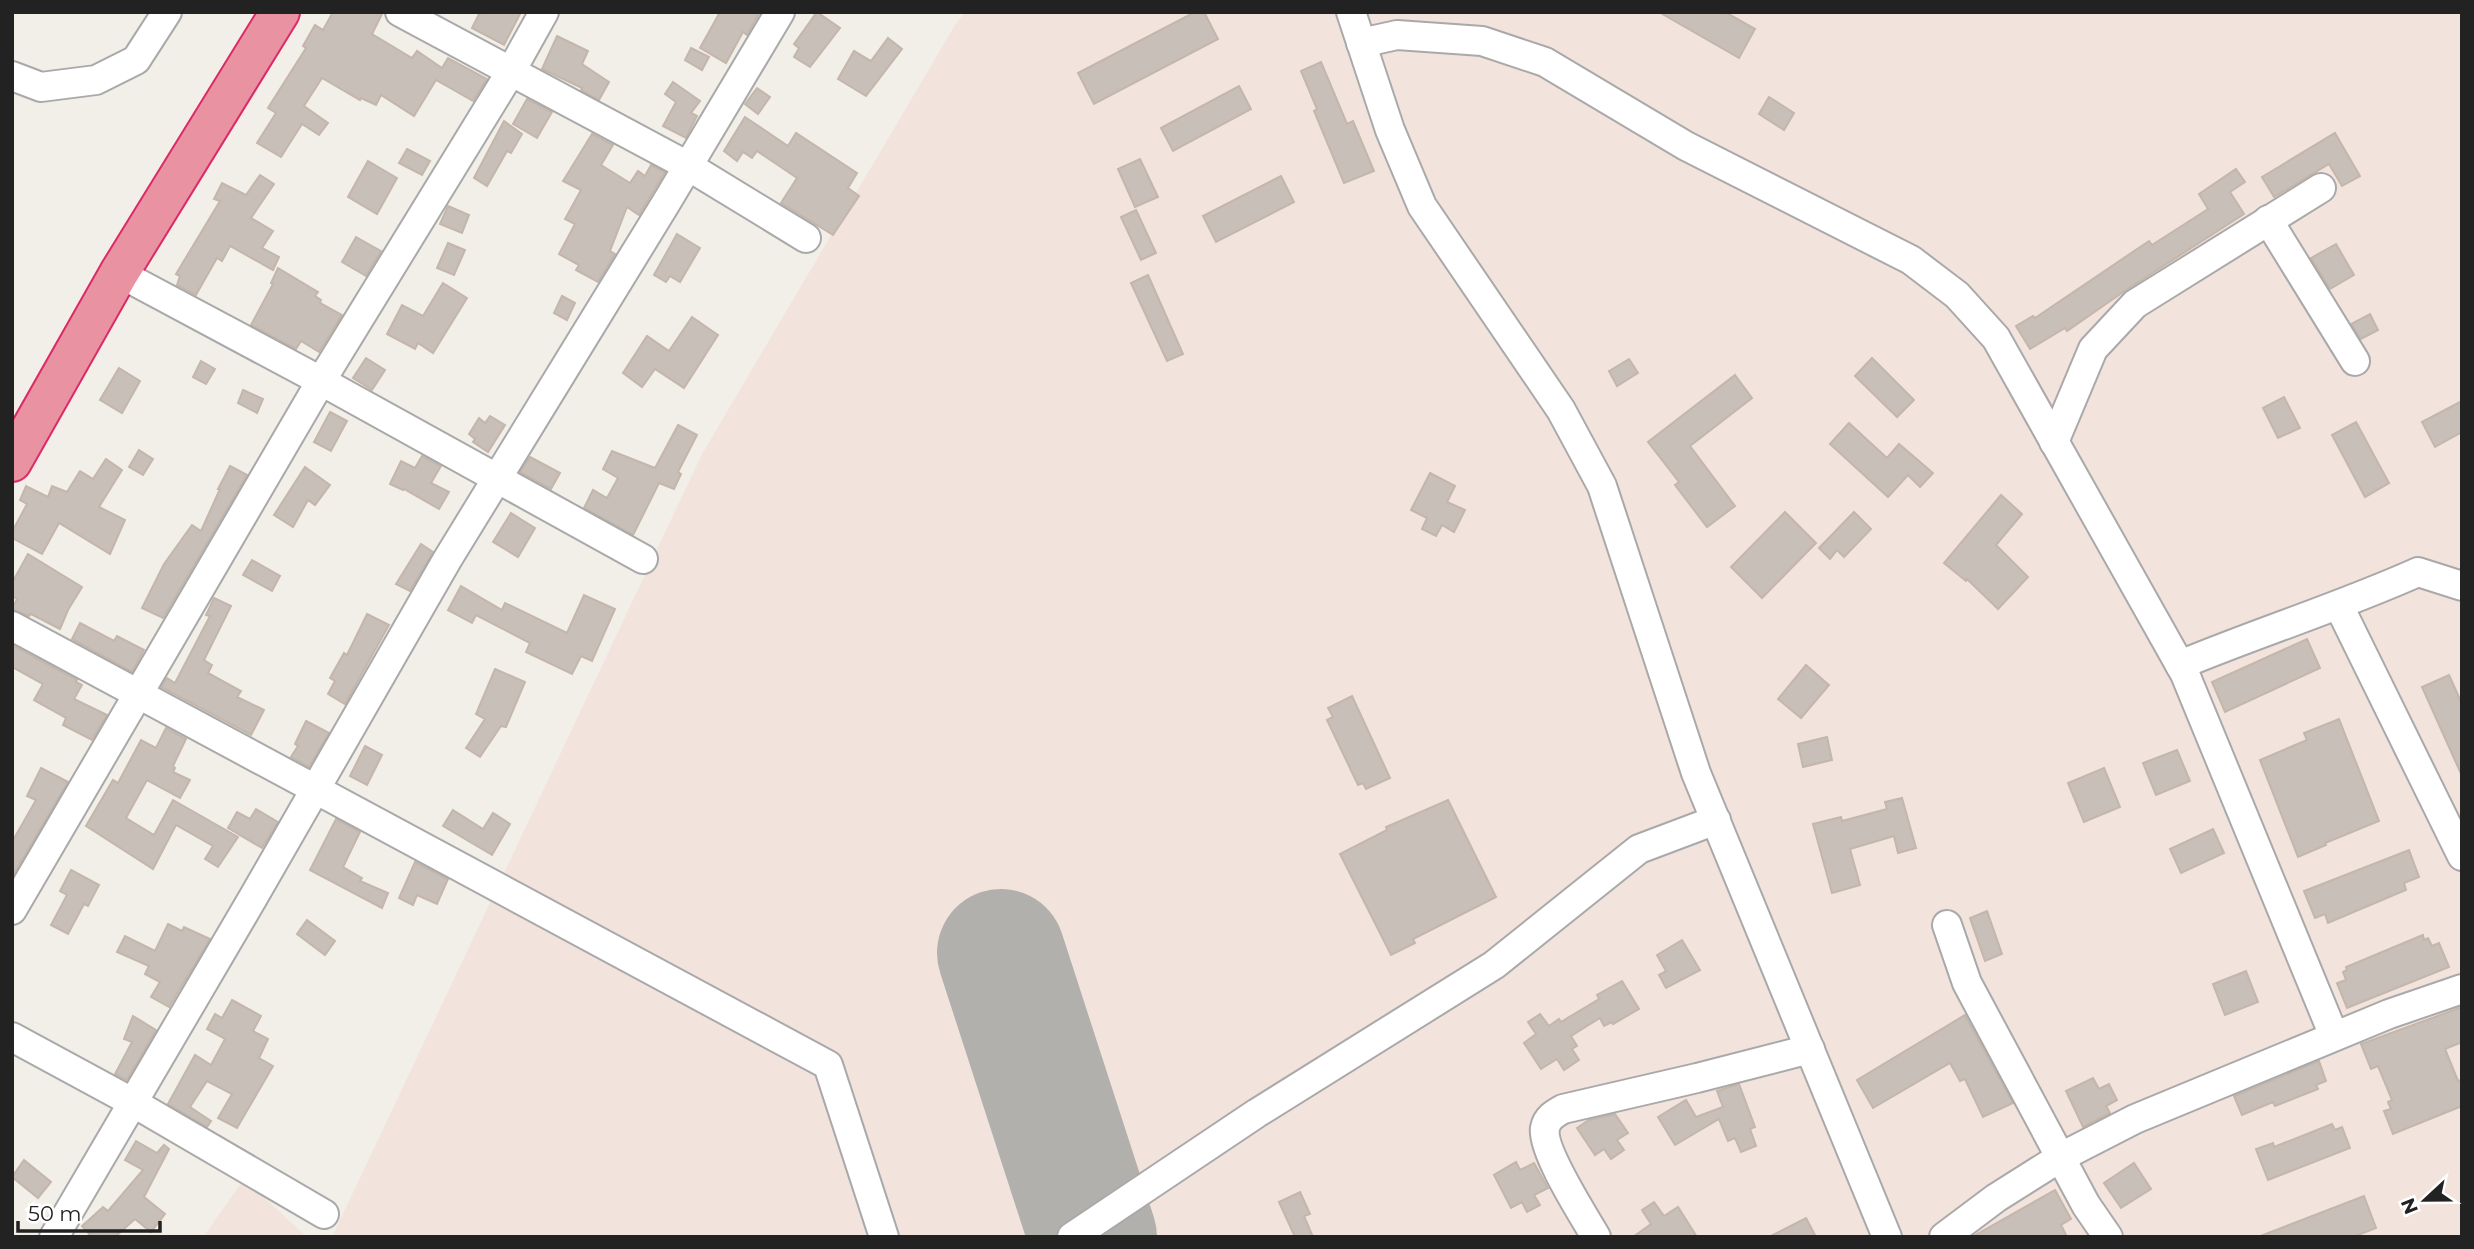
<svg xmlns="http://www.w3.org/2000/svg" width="2474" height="1249" viewBox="0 0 2474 1249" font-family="Montserrat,sans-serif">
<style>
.military{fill:#f3e3dd}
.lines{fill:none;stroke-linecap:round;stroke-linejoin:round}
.runway{stroke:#b1b0ac;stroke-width:128}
.building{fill:#c7bfb8;stroke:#c4b6ab;stroke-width:2}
.minor-casing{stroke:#a9a9a9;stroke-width:32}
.highway-casing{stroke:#dc2a67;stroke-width:42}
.minor{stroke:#fff;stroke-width:28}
.highway{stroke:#e892a2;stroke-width:38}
</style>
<rect width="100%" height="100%" fill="#f2efe9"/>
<g class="military">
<polygon points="965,12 2462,12 2462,1237 332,1237 702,454 955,25"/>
<polygon points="244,1179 307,1237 203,1237"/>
</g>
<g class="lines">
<polyline class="runway" points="1001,953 1093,1237"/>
</g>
<g class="building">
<polygon points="333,12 383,12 372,34 412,58 417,51 442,68 448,58 487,79 473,101 436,80 414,116 381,95 376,105 361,98 360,100 322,78 304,106 328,123 319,135 302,124 281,157 257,143 276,113 268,108 306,48 303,46 315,25 323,30"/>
<polygon points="480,12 521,12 504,45 472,28"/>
<polygon points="720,12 760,12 747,35 743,32 726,63 700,48"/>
<polygon points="817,12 840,28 810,67 794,57 799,48 794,44"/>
<polygon points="1195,12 1204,12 1218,39 1094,104 1078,73"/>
<polygon points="1659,12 1725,12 1755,29 1739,58"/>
<polygon points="557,36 588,51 582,64 609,82 599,100 581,90 582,88 542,69"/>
<polygon points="888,38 902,49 866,96 838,79 854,51 871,61"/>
<polygon points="691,48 709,57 702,70 685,60"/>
<polygon points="1321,62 1347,124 1353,121 1374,171 1344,183 1314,111 1317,109 1301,71"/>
<polygon points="673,82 700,101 691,113 697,116 686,138 663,126 676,102 665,94"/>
<polygon points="1239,86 1251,109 1173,151 1161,128"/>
<polygon points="757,88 770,97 758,114 745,104"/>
<polygon points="1769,97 1794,113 1784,130 1759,114"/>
<polygon points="527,99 552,112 537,138 513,124"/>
<polygon points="745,117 788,146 796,133 857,173 848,188 859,196 833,235 781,203 797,178 757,151 752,158 743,152 737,161 724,151"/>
<polygon points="504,121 522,134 511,153 507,151 487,186 474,178"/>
<polygon points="2335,133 2360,176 2342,186 2329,164 2274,197 2262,177"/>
<polygon points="592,134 613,145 601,165 630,183 638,171 645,176 651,165 665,172 639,215 627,207 610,251 615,254 598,282 576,270 579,265 559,254 575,224 565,219 581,190 563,181"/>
<polygon points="407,149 430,161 422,175 399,163"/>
<polygon points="1140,159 1158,197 1135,207 1118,169"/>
<polygon points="368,161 397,178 377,214 348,197"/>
<polygon points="2236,169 2245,182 2230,192 2244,214 2126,290 2067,331 2065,328 2030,349 2016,326 2033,316 2035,318 2149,241 2152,245 2208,209 2199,194"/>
<polygon points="260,175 274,184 251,218 273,231 262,248 279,257 273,270 230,246 222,261 217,258 196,295 177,285 180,276 176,274 220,201 214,199 222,183 246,195"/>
<polygon points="1281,176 1294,202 1216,242 1203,216"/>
<polygon points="448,206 469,215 462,233 440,224"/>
<polygon points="1136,210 1156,253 1141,260 1121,217"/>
<polygon points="677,234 700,248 680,282 670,276 666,282 654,275"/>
<polygon points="356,237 381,251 366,276 342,262"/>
<polygon points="448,243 465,250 454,275 437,268"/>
<polygon points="2336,244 2354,275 2330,289 2311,258"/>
<polygon points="278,268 318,292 315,296 321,300 320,303 342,315 319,352 301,341 296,349 251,325 273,284 271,283"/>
<polygon points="1148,275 1183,354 1167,361 1131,283"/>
<polygon points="443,283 467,298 433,353 418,343 415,349 387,334 402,305 423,316"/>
<polygon points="562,296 575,303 567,320 554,313"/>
<polygon points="2370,314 2378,330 2361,339 2351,324"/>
<polygon points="692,317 718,335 684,388 655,369 642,387 623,373 647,336 669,351"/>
<polygon points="366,358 385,370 372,390 353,378"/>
<polygon points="1872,358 1914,400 1897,417 1855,376"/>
<polygon points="1629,359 1638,373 1617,386 1609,371"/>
<polygon points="201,361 215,369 206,384 193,377"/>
<polygon points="119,368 140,381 122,413 100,400"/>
<polygon points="1735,375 1752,398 1690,446 1735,506 1707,527 1675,485 1679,482 1648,442"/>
<polygon points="243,390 263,399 257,413 238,403"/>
<polygon points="2284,397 2300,428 2278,438 2263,408"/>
<polygon points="2462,401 2462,432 2435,447 2422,422"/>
<polygon points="330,412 347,421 331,451 314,442"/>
<polygon points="490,416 505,425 488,452 473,442 475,439 469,434 479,418 485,423"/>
<polygon points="2356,422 2389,483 2365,497 2332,435"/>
<polygon points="1849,423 1887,458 1899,444 1933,473 1920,487 1908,475 1888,497 1830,444"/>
<polygon points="678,425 697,435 678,472 681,474 674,489 659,483 633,535 584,508 593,490 607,498 618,478 603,469 612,451 655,468"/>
<polygon points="139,450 153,459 143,475 129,467"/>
<polygon points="422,456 441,466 431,483 449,492 439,509 404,489 403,490 390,484 401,461 415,468"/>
<polygon points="530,457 560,473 551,489 520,472"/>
<polygon points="106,459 122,470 99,507 125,520 110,554 59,523 42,554 12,538 12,532 27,504 20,500 26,486 48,497 52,486 67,492 80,471 93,479"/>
<polygon points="230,466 247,475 163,618 142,608 164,564 192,525 201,531 220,489 218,489"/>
<polygon points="305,467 330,485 315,505 308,500 293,527 274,515"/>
<polygon points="1430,473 1455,486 1447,502 1465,510 1454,532 1442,525 1436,536 1422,529 1427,518 1411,510"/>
<polygon points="2001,495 2022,514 1996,545 2028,577 1998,609 1967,579 1966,581 1944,563"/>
<polygon points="1785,512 1816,543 1762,598 1731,567"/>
<polygon points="1854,512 1871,529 1844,557 1837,550 1830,559 1819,548"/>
<polygon points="511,513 535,528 518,557 493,542"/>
<polygon points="421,544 433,552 410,591 396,584"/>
<polygon points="28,554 82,587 68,610 60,629 31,614 29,616 12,609 17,599 12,596 12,583"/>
<polygon points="252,560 280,576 272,591 243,575"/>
<polygon points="461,586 502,610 505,603 567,633 584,595 615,609 592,661 581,656 572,674 526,652 530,643 476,615 472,623 448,610"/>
<polygon points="214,598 231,606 204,660 212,665 208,673 241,691 237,697 264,710 251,735 161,687 167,678 175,683 210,616 206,615"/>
<polygon points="367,614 389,625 345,704 328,694 335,681 330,678 344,653 347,655"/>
<polygon points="80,623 114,641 117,636 144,650 132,672 72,639"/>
<polygon points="2307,639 2320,668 2225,712 2212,682"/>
<polygon points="12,645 77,680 76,682 82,685 74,699 107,715 92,740 63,725 66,718 34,700 43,684 12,667"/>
<polygon points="1806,665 1829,685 1801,718 1778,699"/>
<polygon points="495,669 525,682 506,727 501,726 480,757 466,748 485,719 476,714"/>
<polygon points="2449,675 2462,704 2462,776 2422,687"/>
<polygon points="1352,696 1390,778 1366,789 1363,783 1358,785 1327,720 1333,717 1328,708"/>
<polygon points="2339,719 2379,821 2325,843 2326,845 2298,857 2260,760 2307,740 2304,733"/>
<polygon points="306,721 329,733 309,767 291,757 298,746 295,744"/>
<polygon points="166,728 186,739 173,766 175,768 173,772 190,780 180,798 147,780 126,818 154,835 173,800 238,837 218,867 205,859 213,846 176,825 153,869 86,826 113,780 118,783 141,740 156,748"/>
<polygon points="1827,737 1832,760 1803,767 1798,744"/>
<polygon points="365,746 382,755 367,785 350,776"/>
<polygon points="2177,750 2190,781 2156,795 2143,763"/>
<polygon points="41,768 68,782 12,877 12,842 36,800 27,796"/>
<polygon points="2104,768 2120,807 2084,822 2068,783"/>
<polygon points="1902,798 1916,848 1898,853 1894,836 1850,849 1860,885 1832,893 1813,824 1841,817 1842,821 1887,809 1885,802"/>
<polygon points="1448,800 1496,897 1413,939 1415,943 1391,955 1340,854 1387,830 1386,827"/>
<polygon points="256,809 278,822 262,848 228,828 237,812 250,819"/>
<polygon points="453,810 483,829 493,813 510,824 492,855 443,826"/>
<polygon points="336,819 360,832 343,867 362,878 360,881 388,893 382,908 310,870"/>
<polygon points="2213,829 2224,853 2181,873 2170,849"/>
<polygon points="2409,850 2419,877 2404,883 2406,890 2328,923 2325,914 2315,918 2304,891"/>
<polygon points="415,862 448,879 437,904 417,895 413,905 399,898"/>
<polygon points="71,870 99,885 88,906 84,904 68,934 51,925 67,895 60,891"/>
<polygon points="1987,911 2002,954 1985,961 1970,918"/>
<polygon points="307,920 335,941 325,955 297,934"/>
<polygon points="168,924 182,931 184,927 210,939 169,1007 151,997 160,982 145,974 149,966 117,952 125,936 155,951"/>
<polygon points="2423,935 2424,940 2428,938 2432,946 2439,943 2449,967 2347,1008 2337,983 2346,980 2343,972 2347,970 2346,967"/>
<polygon points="1682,940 1700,970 1666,988 1659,975 1666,971 1657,955"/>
<polygon points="2246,971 2258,1002 2225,1015 2213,984"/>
<polygon points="1622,981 1639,1009 1613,1024 1612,1022 1604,1026 1600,1018 1571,1036 1577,1046 1572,1049 1579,1060 1564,1070 1557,1059 1541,1069 1524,1043 1536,1034 1528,1022 1540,1014 1549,1026 1559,1019 1561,1022 1599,999 1597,995"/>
<polygon points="232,1000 261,1016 253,1031 268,1039 259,1058 273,1066 237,1128 218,1118 232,1094 207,1081 190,1107 211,1121 207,1127 168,1104 195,1055 211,1065 225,1039 207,1029 215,1014 222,1018"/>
<polygon points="2462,1007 2462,1042 2445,1049 2458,1081 2462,1080 2462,1106 2393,1134 2384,1111 2391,1109 2388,1102 2392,1100 2378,1066 2371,1069 2361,1044"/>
<polygon points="1965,1015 2013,1103 1983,1117 1965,1079 1960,1081 1950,1063 1873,1108 1857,1080"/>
<polygon points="133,1016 156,1030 127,1080 115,1074 132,1042 124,1039"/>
<polygon points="2319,1061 2326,1081 2316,1085 2318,1089 2275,1106 2273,1102 2242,1115 2234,1096"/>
<polygon points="2093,1078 2099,1089 2109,1084 2117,1100 2106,1106 2110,1113 2083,1127 2066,1091"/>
<polygon points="1739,1084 1755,1127 1750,1129 1756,1146 1741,1152 1735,1138 1728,1141 1719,1119 1675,1145 1658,1117 1686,1100 1696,1117 1723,1107 1717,1091"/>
<polygon points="1615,1114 1628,1133 1617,1140 1624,1150 1611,1159 1604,1149 1595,1155 1577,1128 1589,1120"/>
<polygon points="2332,1124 2335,1130 2342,1127 2350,1148 2268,1180 2256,1149 2273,1143 2274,1147"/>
<polygon points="136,1141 157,1153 164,1145 169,1149 144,1197 165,1214 151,1232 135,1219 115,1237 92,1237 82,1226 103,1207 108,1211 143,1170 125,1160"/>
<polygon points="24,1160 51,1182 38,1198 12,1177"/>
<polygon points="1516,1162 1520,1170 1534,1163 1548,1188 1534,1195 1540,1205 1527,1212 1522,1202 1511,1208 1494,1175"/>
<polygon points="2134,1163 2151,1189 2121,1208 2104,1183"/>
<polygon points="2055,1190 2071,1219 2061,1225 2067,1237 1972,1237"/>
<polygon points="1300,1192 1310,1214 1304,1216 1313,1237 1295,1237 1279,1202"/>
<polygon points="2364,1196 2376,1228 2353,1237 2258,1237"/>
<polygon points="1654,1202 1664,1216 1678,1207 1697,1237 1633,1237 1651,1224 1642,1210"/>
<polygon points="1806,1218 1816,1237 1769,1237"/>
</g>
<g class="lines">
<g class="minor-casing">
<g id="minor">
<polyline points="400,12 688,166 806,238"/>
<polyline points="1351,12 1390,130 1422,206 1561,410 1602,486 1696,773 1887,1237"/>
<polyline points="1361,43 1397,35 1482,41 1545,62 1686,146 1911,260 1957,295 1996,338 2185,674 2334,1036"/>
<polyline points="12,76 41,87 96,80 136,60 167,12"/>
<polyline points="2268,220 2355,361"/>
<polyline points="119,273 321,381 643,559"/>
<polyline points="2054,442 2093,349 2135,304 2321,188"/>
<polyline points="2339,606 2462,856"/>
<polyline points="12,626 828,1065 884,1237"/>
<path d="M2180,665C2259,632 2340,607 2418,572L2462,586"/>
<polyline points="12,910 321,381 510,73 544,12"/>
<polyline points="1947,925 1967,983 2086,1205 2108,1237"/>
<polyline points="12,1037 132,1102 324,1214"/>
<polyline points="54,1237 254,896 447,560 666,203 780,12"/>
<polyline points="1072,1237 1257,1113 1494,965 1639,849 1716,820"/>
<path d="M1596,1237C1584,1216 1541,1150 1545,1128C1547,1118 1554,1114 1563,1109L1697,1078L1810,1049"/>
<polyline points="1944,1237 1996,1198 2061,1157 2135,1119 2389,1014 2462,989"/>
</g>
</g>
<g class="highway-casing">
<polyline id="highway" points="12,462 119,273 280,12"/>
</g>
<use href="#minor" class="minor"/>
<use href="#highway" class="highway"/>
</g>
<rect width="2474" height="1249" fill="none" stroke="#222222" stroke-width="28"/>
<g transform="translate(2425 1200) rotate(248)" stroke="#ffffff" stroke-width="5" paint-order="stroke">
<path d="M0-5L12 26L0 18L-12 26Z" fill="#222222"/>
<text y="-10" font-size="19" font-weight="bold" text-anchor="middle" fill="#222222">N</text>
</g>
<path d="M18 1221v10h142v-10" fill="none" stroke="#222222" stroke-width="3.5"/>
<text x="28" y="1221" font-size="21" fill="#222222" stroke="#ffffff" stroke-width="5" paint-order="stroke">50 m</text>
</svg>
